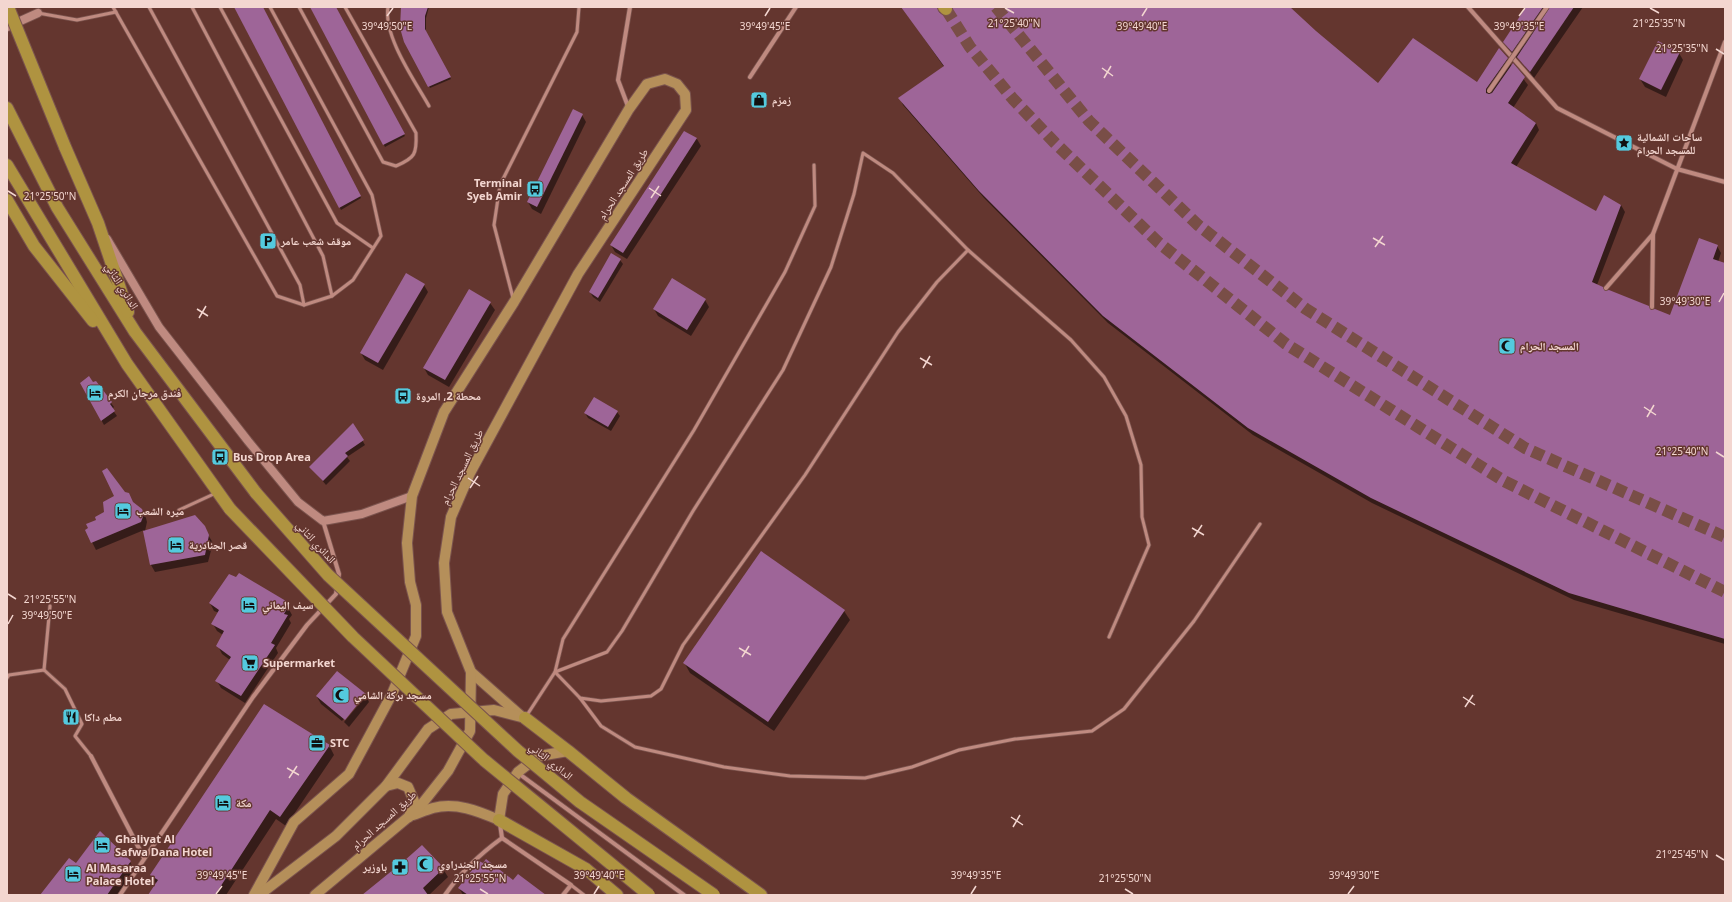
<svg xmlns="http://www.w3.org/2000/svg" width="1732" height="902" viewBox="0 0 1732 902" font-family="'Noto Sans','Noto Naskh Arabic',sans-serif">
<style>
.shadow{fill:#0007}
.building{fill:#9e6598}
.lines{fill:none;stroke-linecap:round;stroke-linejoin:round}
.highway-tunnel{stroke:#794e47;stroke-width:12;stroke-dasharray:12 6;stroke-linecap:butt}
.lane-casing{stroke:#7b544e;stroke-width:4.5}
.street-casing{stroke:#7b544e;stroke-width:5.5}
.secondary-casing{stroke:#7b544e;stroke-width:10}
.primary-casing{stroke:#7b544e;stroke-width:12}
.highway-casing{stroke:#7b544e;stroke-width:14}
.lane{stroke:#bf8a80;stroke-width:3}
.street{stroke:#bf8a80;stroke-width:4}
.secondary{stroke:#bf8a80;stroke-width:8}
.primary{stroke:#b58f5a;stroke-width:10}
.highway{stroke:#af9340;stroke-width:12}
.street-bridge-casing{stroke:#7b544e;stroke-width:5.5;stroke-linecap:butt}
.highway-bridge-casing{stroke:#7b544e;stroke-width:14;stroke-linecap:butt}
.street-bridge{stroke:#bf8a80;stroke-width:4}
.highway-bridge{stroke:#af9340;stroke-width:12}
.ticks{fill:none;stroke:#f3d6d0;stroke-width:1.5}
.labels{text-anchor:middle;stroke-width:3;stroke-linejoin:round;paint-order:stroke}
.poi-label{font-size:11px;font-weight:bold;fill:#f3d6d0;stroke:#64362f;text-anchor:start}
.street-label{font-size:11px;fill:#f3d6d0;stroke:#64362f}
.ticks-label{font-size:10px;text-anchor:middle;fill:#f3d6d0;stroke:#64362f;stroke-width:3;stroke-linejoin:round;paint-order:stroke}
</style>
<rect width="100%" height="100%" fill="#64362f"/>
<g class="shadow">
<polygon points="235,7 262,7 361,198 341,210"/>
<polygon points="312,7 335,7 405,136 385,147"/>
<polygon points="402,7 429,7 426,18 426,32 451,79 430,88 405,42"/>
<polygon points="910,7 945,7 940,12 943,17 949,17 954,12 952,7 1289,7 1315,32 1379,85 1477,83 1507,58 1512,66 1513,65 1528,85 1513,108 1536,123 1539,130 1516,167 1597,212 1621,205 1625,212 1597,285 1605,292 1650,311 1670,316 1717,246 1721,253 1718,262 1725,264 1725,644 1574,600 1372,503 1253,435 1108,323 984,198 903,105 900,98 944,67 905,11"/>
<polygon points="1527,7 1583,7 1534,78 1518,56 1516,58 1509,49 1504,42"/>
<polygon points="1679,53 1683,60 1666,97 1645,87 1640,79"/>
<polygon points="582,115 586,122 541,214 532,209 528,202"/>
<polygon points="685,132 697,139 701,146 627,259 615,252 611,245"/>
<polygon points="620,260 623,264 600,302 593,297 590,292"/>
<polygon points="424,285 428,292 383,370 365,360 361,353"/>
<polygon points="705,300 709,307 691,336 658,316 654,309"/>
<polygon points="490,303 495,310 449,387 428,375 424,368"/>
<polygon points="81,383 111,403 114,407 112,409 117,416 104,425"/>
<polygon points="617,412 620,416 611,431 588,418 585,413"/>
<polygon points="353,425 365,445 347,457 350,461 326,485 311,467"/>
<polygon points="134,504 142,510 146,518 147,522 145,531 201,523 213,543 208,562 155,572 151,565 144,530 96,550 92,542"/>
<polygon points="285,602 292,615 289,619 291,623 276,648 278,653 245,703 221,688 217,681 230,660 222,654 218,646 223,635 217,631 213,624 219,613 214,611 210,603"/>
<polygon points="844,611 850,620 774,731 690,673 685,664"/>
<polygon points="365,695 342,721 321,704 317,697"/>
<polygon points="366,696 369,702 349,727 344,722"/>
<polygon points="329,745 334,755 286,826 276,819 226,895 149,895 157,885 151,875"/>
<polygon points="130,862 134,869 117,895 42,895 76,865"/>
<polygon points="443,869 448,877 429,895 364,895"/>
<polygon points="514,882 545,895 463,895 459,888"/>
</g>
<g class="building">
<polygon points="234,7 263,7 361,196 339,208"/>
<polygon points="310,7 336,7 405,134 383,145"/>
<polygon points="401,7 428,7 425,16 425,29 451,77 428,87 404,42 400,28"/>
<polygon points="901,7 937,7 939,12 944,16 952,14 953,7 1290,7 1316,31 1378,83 1413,38 1477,82 1499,48 1508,58 1486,89 1486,93 1489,94 1492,93 1513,63 1525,77 1508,103 1536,123 1511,163 1596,211 1604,195 1621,205 1592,282 1603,287 1605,291 1609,290 1649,306 1651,310 1655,309 1670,315 1699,238 1718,245 1713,259 1725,263 1725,639 1569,593 1371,498 1248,428 1103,316 979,191 898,98 944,66"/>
<polygon points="1526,7 1543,7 1512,52 1503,42"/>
<polygon points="1550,7 1574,7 1530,72 1517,57"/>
<polygon points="1658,41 1680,52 1661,90 1639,79"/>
<polygon points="573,109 583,114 537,207 527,202"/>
<polygon points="684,131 697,138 623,253 610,245"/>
<polygon points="611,253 621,259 598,298 589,292"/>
<polygon points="406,273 425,284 378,363 360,353"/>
<polygon points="672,278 706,299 687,330 653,309"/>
<polygon points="469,289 491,302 445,380 423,368"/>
<polygon points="89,376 93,382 96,381 112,402 110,404 115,411 101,421 80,383"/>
<polygon points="594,397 618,411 608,427 584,413"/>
<polygon points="353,423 364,440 345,453 348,456 323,481 309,467"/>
<polygon points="107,468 125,492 129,493 133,502 142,509 144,514 141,522 91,543 85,530 88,528 86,524 96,520 95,517 104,512 103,502 114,496 102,471"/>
<polygon points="195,515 205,526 209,535 205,555 150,565 143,531"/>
<polygon points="761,551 845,610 768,722 683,663"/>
<polygon points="239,573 286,601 284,604 288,607 284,614 288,615 271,643 275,645 241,696 215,681 231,657 216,646 224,631 211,624 219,610 209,603 229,574 236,577"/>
<polygon points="337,671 366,694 345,720 316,696"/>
<polygon points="264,704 330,745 280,817 270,810 215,895 148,895 158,880 150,875"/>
<polygon points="100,831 131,861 107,895 40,895 69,858 76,863"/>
<polygon points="422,845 444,868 423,888 428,895 362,895 404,861"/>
<polygon points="486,859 513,880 518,874 546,895 468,895 458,888 479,861 483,863"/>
</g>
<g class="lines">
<g class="highway-tunnel">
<polyline points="996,7 1089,121 1198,225 1306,309 1525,448 1725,537"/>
<polyline points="946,9 970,47 1013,99 1055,143 1159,243 1286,344 1504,481 1725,592"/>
</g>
<g class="lane-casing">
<g id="lane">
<polyline points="113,7 277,296 304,305 332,296 353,280 381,236 372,195 270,7"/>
<polyline points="149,7 300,285 304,305"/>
<polyline points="192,7 323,256 332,296"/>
<polyline points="220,7 337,223 373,248"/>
<path d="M299,7L383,162L396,166C415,158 417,154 416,133L345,7"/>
<path d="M388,7C383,36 415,81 429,106"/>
<polyline points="38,13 77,20 116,12"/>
<polyline points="814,165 815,206 785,272 694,430 563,639 555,672 580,698 601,701 651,696 661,689 683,645 805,475 898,332 937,282 968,250"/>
<polyline points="513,298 494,225 500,185 577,32 579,7"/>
<polyline points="179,510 216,493"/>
<polyline points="44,670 50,606"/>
<polyline points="7,678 9,675 44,670 65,689 82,724 75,736 91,756"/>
<polyline points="580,698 601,726 635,747 724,767 790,776 865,778 912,767 959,750 1015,739 1092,731 1124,709 1194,621 1260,524"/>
<polyline points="527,715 555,672 607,652 622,631 693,511 783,370 831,267 854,194 863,153 893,173 968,250 1071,340 1104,377 1126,416 1141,465 1142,517 1149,545 1109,637"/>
<polyline points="571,885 584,895"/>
</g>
</g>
<g class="street-casing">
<g id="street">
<polyline points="1468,7 1557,108 1677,169 1725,182"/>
<polyline points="750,77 796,7"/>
<polyline points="629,109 618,80 630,7"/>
<polyline points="1606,288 1653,234"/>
<polyline points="1652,307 1653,234 1725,42"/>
<polyline points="323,521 339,574 338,580"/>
<polyline points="91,756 144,858"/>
<polyline points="518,773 684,895"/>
<polyline points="502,838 571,885 563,895"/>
<polyline points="120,895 253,697 307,625 336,594 337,587"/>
<path d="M445,895C460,873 480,854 502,838L500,824"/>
</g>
</g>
<g class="secondary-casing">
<g id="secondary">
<polyline points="7,27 38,13"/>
<polyline points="107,239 159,327 248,441 298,502 323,521 362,514 412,496"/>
</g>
</g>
<g class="primary-casing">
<g id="primary">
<polyline points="471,672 521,716"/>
<polyline points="386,786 398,783 408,787 414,801 409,817"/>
<path d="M413,815C419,813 426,810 433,808C456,802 478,811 499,820L503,794L518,772L539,756L568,751"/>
<polyline points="254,895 294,822 349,774 392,694 416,636 416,605 410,582 407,543 412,496 444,412 514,302 629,109 647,84 665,79 677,84 685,94 686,110 578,274 470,473 451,517 444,563 447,612 471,672 470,731 448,771 418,809 315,895"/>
<polyline points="259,895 336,836 386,786 428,729 451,714 494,710 525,718"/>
</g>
</g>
<g class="highway-casing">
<g id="highway">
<polyline points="944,7 946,9"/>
<polyline points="7,108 57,207 135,332 256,493"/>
<polyline points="65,147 98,223 128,312"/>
<polyline points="7,165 127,364 230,509"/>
<polyline points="7,200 34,246 93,321"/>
<polyline points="525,718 568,751 626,798 761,895"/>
<polyline points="499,820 586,869 617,895"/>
</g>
</g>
<use href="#lane" class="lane"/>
<use href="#street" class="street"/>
<use href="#secondary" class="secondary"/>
<use href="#primary" class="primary"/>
<use href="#highway" class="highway"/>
<g class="street-bridge-casing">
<polyline id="street-bridge" points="1489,91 1547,7"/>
</g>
<g class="highway-bridge-casing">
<g id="highway-bridge">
<polyline points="8,7 65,147"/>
<polyline points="256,493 328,575 518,751 580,802 714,895"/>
<polyline points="230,509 353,637 484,760 649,895"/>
</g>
</g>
<use href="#street-bridge" class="street-bridge"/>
<use href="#highway-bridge" class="highway-bridge"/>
</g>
<path class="ticks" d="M1005,8L1014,13M1650,8L1659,13M387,16L393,8M765,16L770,8M1142,16L1147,8M1519,16L1525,8M1716,49L1724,54M1102,68L1113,76M1104,78L1111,66M649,188L661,196M8,191L16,196M651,198L659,186M1373,238L1385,245M1375,247L1383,236M1719,302L1724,293M197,309L208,316M199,318L206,306M920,358L932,365M923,368L930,356M1644,407L1656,415M1647,417L1654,405M1716,452L1724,457M468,478L480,486M470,488L478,476M1192,528L1204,535M1194,537L1202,525M8,594L16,599M8,624L13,615M739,648L751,655M742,657L749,646M1463,697L1475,705M1465,707L1473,695M287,768L299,775M289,778L297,766M1011,817L1023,825M1013,827L1020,815M1716,855L1724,860M480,889L488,894M1125,889L1133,894M216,894L222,886M594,894L599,886M971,894L976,886M1348,894L1354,886"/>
<defs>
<g id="shop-square" transform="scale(0.9)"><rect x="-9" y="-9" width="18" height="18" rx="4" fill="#54cade" stroke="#64362f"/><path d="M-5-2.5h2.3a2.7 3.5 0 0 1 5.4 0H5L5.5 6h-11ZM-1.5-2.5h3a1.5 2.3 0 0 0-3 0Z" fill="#111"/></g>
<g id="sight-square" transform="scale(0.9)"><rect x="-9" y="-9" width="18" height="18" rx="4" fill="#54cade" stroke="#64362f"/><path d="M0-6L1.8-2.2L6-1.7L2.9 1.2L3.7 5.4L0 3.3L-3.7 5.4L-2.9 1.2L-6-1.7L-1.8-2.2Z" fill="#111"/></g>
<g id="bus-square" transform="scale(0.9)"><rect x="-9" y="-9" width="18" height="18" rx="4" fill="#54cade" stroke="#64362f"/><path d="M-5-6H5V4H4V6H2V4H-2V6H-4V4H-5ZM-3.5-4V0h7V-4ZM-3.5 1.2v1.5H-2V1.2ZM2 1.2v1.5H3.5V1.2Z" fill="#111"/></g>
<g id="parking-square" transform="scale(0.9)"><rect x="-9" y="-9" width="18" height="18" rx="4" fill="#54cade" stroke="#64362f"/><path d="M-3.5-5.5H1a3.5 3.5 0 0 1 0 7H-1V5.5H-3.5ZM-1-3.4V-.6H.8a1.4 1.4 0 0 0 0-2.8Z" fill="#111"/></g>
<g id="mosque-square" transform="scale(0.9)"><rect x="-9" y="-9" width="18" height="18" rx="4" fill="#54cade" stroke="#64362f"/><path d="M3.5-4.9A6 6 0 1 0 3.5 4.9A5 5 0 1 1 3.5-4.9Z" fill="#111"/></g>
<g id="hotel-square" transform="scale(0.9)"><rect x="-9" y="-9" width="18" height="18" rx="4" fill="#54cade" stroke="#64362f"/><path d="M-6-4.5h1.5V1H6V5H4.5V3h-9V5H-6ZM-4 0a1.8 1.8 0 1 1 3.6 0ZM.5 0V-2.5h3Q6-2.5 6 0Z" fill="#111"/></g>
<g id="supermarket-square" transform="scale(0.9)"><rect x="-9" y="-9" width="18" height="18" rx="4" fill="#54cade" stroke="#64362f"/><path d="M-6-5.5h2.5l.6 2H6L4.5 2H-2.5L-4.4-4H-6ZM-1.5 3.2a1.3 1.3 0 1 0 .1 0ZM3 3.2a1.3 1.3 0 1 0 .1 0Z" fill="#111"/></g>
<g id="restaurant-square" transform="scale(0.9)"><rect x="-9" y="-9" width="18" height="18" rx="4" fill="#54cade" stroke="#64362f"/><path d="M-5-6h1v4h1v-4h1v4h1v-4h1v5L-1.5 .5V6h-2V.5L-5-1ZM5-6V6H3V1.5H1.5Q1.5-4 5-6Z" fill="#111"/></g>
<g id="office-square" transform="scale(0.9)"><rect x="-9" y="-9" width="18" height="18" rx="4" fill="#54cade" stroke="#64362f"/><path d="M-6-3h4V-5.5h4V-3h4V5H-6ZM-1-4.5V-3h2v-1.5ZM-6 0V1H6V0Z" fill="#111"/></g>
<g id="pharmacy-square" transform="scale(0.9)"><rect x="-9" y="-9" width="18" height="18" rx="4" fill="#54cade" stroke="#64362f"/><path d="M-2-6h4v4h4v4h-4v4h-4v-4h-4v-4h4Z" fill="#111"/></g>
</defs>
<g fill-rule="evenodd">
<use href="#shop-square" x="759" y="100"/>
<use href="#sight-square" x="1624" y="143"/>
<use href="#bus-square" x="535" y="189"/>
<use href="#parking-square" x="268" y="241"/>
<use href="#mosque-square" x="1507" y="346"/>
<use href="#hotel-square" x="95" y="393"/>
<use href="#bus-square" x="403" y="396"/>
<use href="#bus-square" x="220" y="457"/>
<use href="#hotel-square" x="123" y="511"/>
<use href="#hotel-square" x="176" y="545"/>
<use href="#hotel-square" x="249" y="605"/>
<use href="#supermarket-square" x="250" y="663"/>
<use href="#mosque-square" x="341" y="695"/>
<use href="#restaurant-square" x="71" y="717"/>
<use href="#office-square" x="317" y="743"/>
<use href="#hotel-square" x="223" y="803"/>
<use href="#hotel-square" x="102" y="845"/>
<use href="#mosque-square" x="425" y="864"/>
<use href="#pharmacy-square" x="400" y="867"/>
<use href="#hotel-square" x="73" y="874"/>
</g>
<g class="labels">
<g class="poi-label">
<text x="772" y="104">زمزم</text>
<text x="1637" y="141">ساحات الشمالية<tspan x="1637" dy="13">للمسجد الحرام</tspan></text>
<text x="522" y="187" text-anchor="end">Terminal<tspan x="522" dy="13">Syeb Amir</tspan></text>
<text x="281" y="245">موقف شعب عامر</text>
<text x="1520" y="350">المسجد الحرام</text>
<text x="108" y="397">فندق مرجان الكرم</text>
<text x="416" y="400">محطة 2, المروة</text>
<text x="233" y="461">Bus Drop Area</text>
<text x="136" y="515">ميره الشعب</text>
<text x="189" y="549">قصر الجنادرية</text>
<text x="262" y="609">سيف اليماني</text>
<text x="263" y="667">Supermarket</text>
<text x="354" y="699">مسجد بركة الشامي</text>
<text x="84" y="721">مطم داكا</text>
<text x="330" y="747">STC</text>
<text x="236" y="807">مكة</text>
<text x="115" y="843">Ghaliyat Al<tspan x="115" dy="13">Safwa Dana Hotel</tspan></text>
<text x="438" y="868">مسجد الجندراوي</text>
<text x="387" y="871" text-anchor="end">باوزير</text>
<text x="86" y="872">Al Masaraa<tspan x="86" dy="13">Palace Hotel</tspan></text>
</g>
<g class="street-label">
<text transform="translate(623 184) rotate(-57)" y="4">طريق المسجد الحرام</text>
<text transform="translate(122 286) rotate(58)" y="4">الدائري الثاني</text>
<text transform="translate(462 467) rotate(-64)" y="4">طريق المسجد الحرام</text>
<text transform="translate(316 542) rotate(48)" y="4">الدائري الثاني</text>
<text transform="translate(551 761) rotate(39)" y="4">الدائري الثاني</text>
<text transform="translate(384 820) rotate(-42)" y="4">طريق المسجد الحرام</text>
</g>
</g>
<g class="ticks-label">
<text x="1014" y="27">21°25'40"N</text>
<text x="1659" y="27">21°25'35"N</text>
<text x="387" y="30">39°49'50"E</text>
<text x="765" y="30">39°49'45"E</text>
<text x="1142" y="30">39°49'40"E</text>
<text x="1519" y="30">39°49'35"E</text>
<text x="1682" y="52">21°25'35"N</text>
<text x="50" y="200">21°25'50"N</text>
<text x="1685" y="305">39°49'30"E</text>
<text x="1682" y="455">21°25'40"N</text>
<text x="50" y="603">21°25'55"N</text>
<text x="47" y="619">39°49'50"E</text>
<text x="1682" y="858">21°25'45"N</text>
<text x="222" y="879">39°49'45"E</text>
<text x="599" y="879">39°49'40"E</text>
<text x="976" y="879">39°49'35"E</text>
<text x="1354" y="879">39°49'30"E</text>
<text x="480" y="882">21°25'55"N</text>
<text x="1125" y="882">21°25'50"N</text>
</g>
<rect width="1732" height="902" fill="none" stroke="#f3d6d0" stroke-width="16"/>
</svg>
